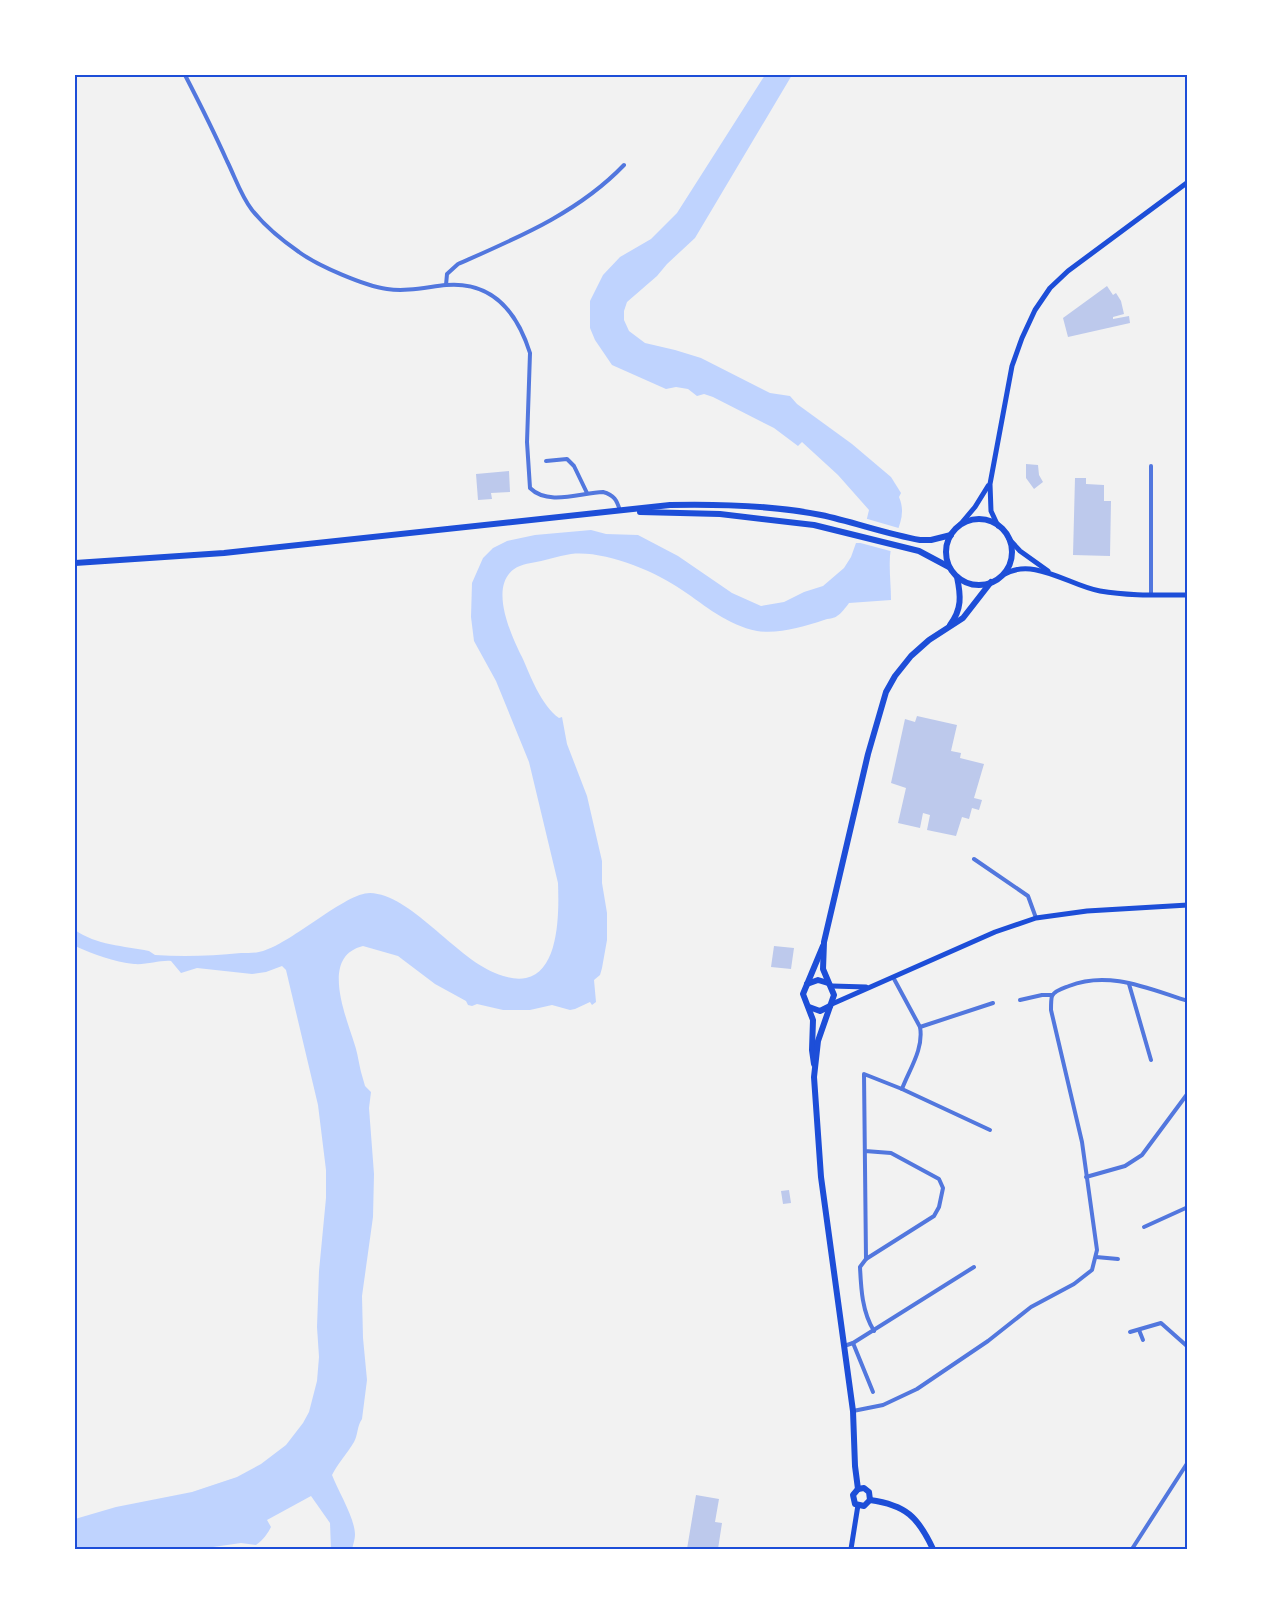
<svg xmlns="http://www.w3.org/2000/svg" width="1263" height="1624" viewBox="0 0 1263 1624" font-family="'DM Sans',sans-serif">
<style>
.water{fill:#bfd3fe}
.pier{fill:#f2f2f2}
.building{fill:#bdc9ec}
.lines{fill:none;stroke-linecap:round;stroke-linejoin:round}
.minor{stroke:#5277de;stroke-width:4}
.secondary{stroke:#1d4ed8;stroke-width:5}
.primary{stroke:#1d4ed8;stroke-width:6}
.neatline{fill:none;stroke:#1d4ed8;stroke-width:2}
</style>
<rect width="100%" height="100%" fill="#f2f2f2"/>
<path class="water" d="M765,75H792L695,238L667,264L657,276L627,302L624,311V320L629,331L645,343L675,350L701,358L770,393L790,396L797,404L852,444L891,477L901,493L899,497C909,520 891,536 890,556C889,571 891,585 891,600L849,603C846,607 841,614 837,616C834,619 828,618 824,620C803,627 779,634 757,631C727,625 706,606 682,590C655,571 604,550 571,554C557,556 545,561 531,563C482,570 508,629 522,657C531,677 541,705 559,718L562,717L567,744L587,796L602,861V883L607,913V940L602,968L600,975L594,980L596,1002L592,1005L590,1002L575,1009L570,1010L552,1005L530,1010H503L477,1004L472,1006L468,1005L466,1001L435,984L398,956L363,946C318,957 348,1020 356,1049C358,1056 359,1064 361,1072L365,1086L371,1092L369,1108L374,1174L373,1217L362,1296L363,1338L367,1380L362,1419C357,1426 358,1435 354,1442C347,1454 338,1463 332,1475C338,1491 355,1518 355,1535C355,1539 353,1545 352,1549H331L330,1523L311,1496L267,1520L271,1527C268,1533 263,1540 256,1545L241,1543L199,1549H75V1519L116,1507L192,1492L237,1477L261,1464L286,1445L303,1423L309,1412L317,1381L319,1357L317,1327L319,1271L326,1198V1170L318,1105L286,970L282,966L266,972L252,974L197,968L181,973L171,961C160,960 147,965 134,964C114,962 93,954 75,946V930C96,945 124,946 149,951L155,955C183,957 212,956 241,953C248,953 257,953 263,951C293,942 345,893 370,893C410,894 454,956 495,973C505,977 515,980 526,978C560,971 559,911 558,883L529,762L496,681L474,641L471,617L472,583L483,558L493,548L507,541L535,535L591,530L606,534L638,535L678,556L732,593L761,606L784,602L804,592L823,586L844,568L851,557L856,543H861L869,510L838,475L802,442L798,446L774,428L713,397L704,394L697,396L688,389L676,387L666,389L612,365L595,340L590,328V301L603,275L620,257L651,239L677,213Z"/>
<polygon class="pier" points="864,518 902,529 894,552 853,541 859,539"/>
<g class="building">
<polygon points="1107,286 1113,295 1116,293 1121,301 1124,314 1113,317 1113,319 1129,316 1130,323 1068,337 1063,318"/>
<polygon points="1026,464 1038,465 1039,475 1043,482 1034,489 1026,478"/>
<polygon points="509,471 510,492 491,493 492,499 478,500 476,474"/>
<polygon points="1075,478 1086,478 1086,484 1104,485 1104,501 1111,501 1110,556 1073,555"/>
<polygon points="917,716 957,725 951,751 961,753 960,758 984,764 974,798 982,800 979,810 972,808 969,819 962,817 956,836 927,830 930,815 923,813 920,828 898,823 906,788 891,783 905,719 915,722"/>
<polygon points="774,946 794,948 791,969 771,967"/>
<polygon points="789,1190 791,1203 783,1204 781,1191"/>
<polygon points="696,1495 719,1499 715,1522 722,1523 718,1549 687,1549"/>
</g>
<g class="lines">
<g class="minor">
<path d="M185,75C200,104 214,132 227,161C235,177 241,196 252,210C264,225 283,241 299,252C318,266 365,286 387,289C407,292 427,287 446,285C492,281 517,312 530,353L527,442L530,488C548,506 580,493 603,492C614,495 617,500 620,511"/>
<path d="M446,285L447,274L458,264C517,238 578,213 624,165"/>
<polyline points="546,461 567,459 574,466 587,493"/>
<polyline points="1151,594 1151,466"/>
<polyline points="974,859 1028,896 1036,918"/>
<path d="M893,977L920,1027C924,1049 909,1070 902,1089"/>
<polyline points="1129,984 1151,1060"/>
<polyline points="1020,1000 1042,995 1052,995"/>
<polyline points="920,1027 993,1003"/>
<polyline points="865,1151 891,1153 939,1179 943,1188 939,1207 934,1216 866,1259 864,1074 902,1089 990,1130"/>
<polyline points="1086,1177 1125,1166 1142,1155 1188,1093"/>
<polyline points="1144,1227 1188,1207"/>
<polyline points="1096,1257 1118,1259"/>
<path d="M866,1259L860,1267C861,1288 862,1312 874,1331"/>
<polyline points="1139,1330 1143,1340"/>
<polyline points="1130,1332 1161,1323 1188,1347"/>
<polyline points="853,1343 974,1267"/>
<polyline points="844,1346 853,1343 873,1392"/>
<path d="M853,1411L883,1405L917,1389L988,1341L1031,1307L1074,1284L1092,1270L1097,1250L1082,1142L1051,1010C1051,1006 1051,999 1052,996C1055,990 1064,988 1069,986C1109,970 1149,989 1188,1001"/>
<polyline points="1132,1549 1188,1462"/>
</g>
<g class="secondary">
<polyline points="959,526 975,507 988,486"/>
<polyline points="998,526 991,511 990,484 1012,366 1022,338 1035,310 1050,288 1068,271 1188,182"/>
<polyline points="1009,539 1020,551 1048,571"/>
<path d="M1003,575C1033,556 1070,586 1100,591C1128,596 1159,595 1188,595"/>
<polyline points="832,986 866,987"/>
<polyline points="832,1004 995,932 1036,918 1087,911 1188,905"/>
<polyline points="851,1549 858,1505"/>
</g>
<g class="primary">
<polyline points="640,512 720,514 814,525 919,551 949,567"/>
<circle cx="979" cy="552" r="33"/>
<path d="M75,563L224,553L670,505C720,504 772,505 821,515C854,522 886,534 920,540H931L951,535"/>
<path d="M950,625C962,609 961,596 957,577"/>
<polyline points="807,984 818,980 828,983"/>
<polyline points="809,1007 820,1011 830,1006"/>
<polyline points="814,1064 812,1050 813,1020 803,994 823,946"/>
<polyline points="858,1489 855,1466 853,1411 821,1177 814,1077 818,1041 834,995 823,969 824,942 868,754 886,692 895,676 911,656 929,640 963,618 991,582"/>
<polyline points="858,1489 853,1495 855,1504 864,1506 870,1500"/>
<polyline points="858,1489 864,1488 869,1492 870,1500"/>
<path d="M870,1500C906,1505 918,1517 933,1549"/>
</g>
</g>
<rect width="1263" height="1624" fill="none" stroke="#ffffff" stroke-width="153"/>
<rect x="76" y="76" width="1110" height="1472" class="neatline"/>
</svg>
